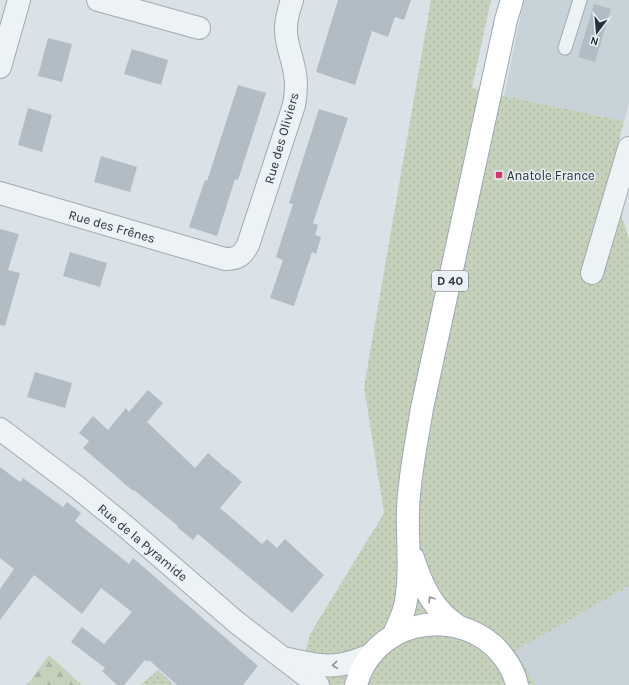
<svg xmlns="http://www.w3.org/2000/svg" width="629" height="685" viewBox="0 0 629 685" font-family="Karla,sans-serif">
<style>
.built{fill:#c8d2d9}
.grass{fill:url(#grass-dots)}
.forest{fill:url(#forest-firs)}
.building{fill:#b2bcc4}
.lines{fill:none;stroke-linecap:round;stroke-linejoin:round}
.lane-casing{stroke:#a0aab1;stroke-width:15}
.street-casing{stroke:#a0aab1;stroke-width:24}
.primary-casing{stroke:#99a9b3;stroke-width:24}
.lane{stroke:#edf2f5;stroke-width:13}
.street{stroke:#edf2f5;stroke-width:22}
.primary{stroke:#fff;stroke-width:22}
.oneway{stroke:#92999e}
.oneway2{stroke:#889299}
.poi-dot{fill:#d73470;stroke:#eaf0f4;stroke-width:1.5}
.labels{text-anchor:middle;stroke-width:3;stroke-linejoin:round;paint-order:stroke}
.shield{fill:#eaf0f4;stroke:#5f6c74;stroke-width:1}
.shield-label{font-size:12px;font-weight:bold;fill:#24333d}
.street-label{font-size:13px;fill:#24333d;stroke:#eaf0f4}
.poi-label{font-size:13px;fill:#24333d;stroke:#eaf0f4;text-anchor:start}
</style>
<defs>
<pattern id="grass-dots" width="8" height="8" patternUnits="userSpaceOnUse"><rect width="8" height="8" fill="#c5d1bb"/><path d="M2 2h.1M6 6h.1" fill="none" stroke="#a9b4a2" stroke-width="1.8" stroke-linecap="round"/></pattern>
<pattern id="forest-firs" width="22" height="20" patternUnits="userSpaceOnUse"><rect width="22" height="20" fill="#c5d1bb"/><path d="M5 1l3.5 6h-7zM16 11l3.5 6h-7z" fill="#a9b4a2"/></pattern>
</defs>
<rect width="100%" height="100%" fill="#dbe2e7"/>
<g class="built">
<polygon points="524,0 629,0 629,102 624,121 504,96"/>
<polygon points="629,586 629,685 536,685 514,651"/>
</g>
<g class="grass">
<polygon points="431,0 491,0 472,88 504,96 624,121 609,179 629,238 629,586 515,651 536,685 297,685 310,634 384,513 364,387"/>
<polygon points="158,670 174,685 141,685"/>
</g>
<polygon class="forest" points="49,655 82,685 27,685"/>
<g class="building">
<polygon points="338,0 411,0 404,20 395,17 388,37 372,31 355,85 316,72"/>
<polygon points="594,4 611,9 595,62 578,57"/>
<polygon points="48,38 72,44 62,82 38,76"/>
<polygon points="132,49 168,60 161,85 124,74"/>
<polygon points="238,85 266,93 238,180 235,179 217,236 189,227 205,180 207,181"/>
<polygon points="28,108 52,115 42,152 18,145"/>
<polygon points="319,109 348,118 313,223 318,225 315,235 321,237 316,254 312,252 294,306 270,298 283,260 276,257 293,204 289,203"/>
<polygon points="101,156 137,167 130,192 94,182"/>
<polygon points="0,229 19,234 8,270 20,273 5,326 0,325"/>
<polygon points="70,252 107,263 100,287 63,276"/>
<polygon points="35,372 72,383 65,408 27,397"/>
<polygon points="148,390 163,403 147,422 195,468 208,453 226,469 226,468 242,482 220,508 262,544 267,539 277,548 285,539 324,575 292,613 198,534 193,540 177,527 178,526 134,490 133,491 83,448 89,441 79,433 93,416 108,430 126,408 129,412"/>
<polygon points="0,467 20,482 23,478 63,507 67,502 81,513 75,521 129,564 133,558 258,666 243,685 177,685 149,660 148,662 145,660 124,685 117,685 102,671 105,668 71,642 82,627 104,644 132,612 101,588 82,614 34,575 0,620 0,589 14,569 0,558"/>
</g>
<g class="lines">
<g class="lane-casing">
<polyline id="lane" points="565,48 580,0"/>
</g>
<g class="street-casing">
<g id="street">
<polyline points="98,0 199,28"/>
<polyline points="0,67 19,0"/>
<path d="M0,193L225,259C237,259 242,256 248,245L294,105C296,94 297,84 295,74C293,58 285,43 286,28C286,18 289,9 292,0"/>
<polyline points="592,273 629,148"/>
<polyline points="0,429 77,487 125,526 236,622 318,685"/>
<path d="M288,659C309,664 330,669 351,662C358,660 365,657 372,654"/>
</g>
</g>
<g class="primary-casing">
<g id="primary">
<path d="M413,558C420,579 428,599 444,615C448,619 454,623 459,627"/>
<path d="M393,636C397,627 401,619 404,610C412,580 407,542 408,510C409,476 417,441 422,408L506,20L512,0"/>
<path d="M356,685C372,624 448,605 494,646C505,657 514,670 517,685"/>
</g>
</g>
<use href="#lane" class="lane"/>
<use href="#street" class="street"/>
<use href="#primary" class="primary"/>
</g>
<defs><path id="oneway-chevron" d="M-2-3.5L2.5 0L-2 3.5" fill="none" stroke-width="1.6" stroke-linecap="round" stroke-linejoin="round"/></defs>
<use class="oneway" href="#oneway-chevron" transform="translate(431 599) rotate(-124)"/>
<use class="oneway2" href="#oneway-chevron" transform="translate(335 665) rotate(175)"/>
<rect class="poi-dot" x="495" y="171" width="8" height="8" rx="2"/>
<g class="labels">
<rect class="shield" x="432" y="271" width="36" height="20" rx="3"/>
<g class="shield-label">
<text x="450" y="285">D 40</text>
</g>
<g class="street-label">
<text transform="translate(281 138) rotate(-74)" y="5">Rue des Oliviers</text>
<text transform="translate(112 226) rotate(16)" y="5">Rue des Frênes</text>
<text transform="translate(143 542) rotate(40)" y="5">Rue de la Pyramide</text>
</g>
<g class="poi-label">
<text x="507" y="180">Anatole France</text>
</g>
</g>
<g transform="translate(597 32) rotate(196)" stroke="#eaf0f4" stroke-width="3" paint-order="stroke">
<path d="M0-3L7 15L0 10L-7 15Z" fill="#24333d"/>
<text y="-6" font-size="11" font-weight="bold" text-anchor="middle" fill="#24333d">N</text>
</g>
</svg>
